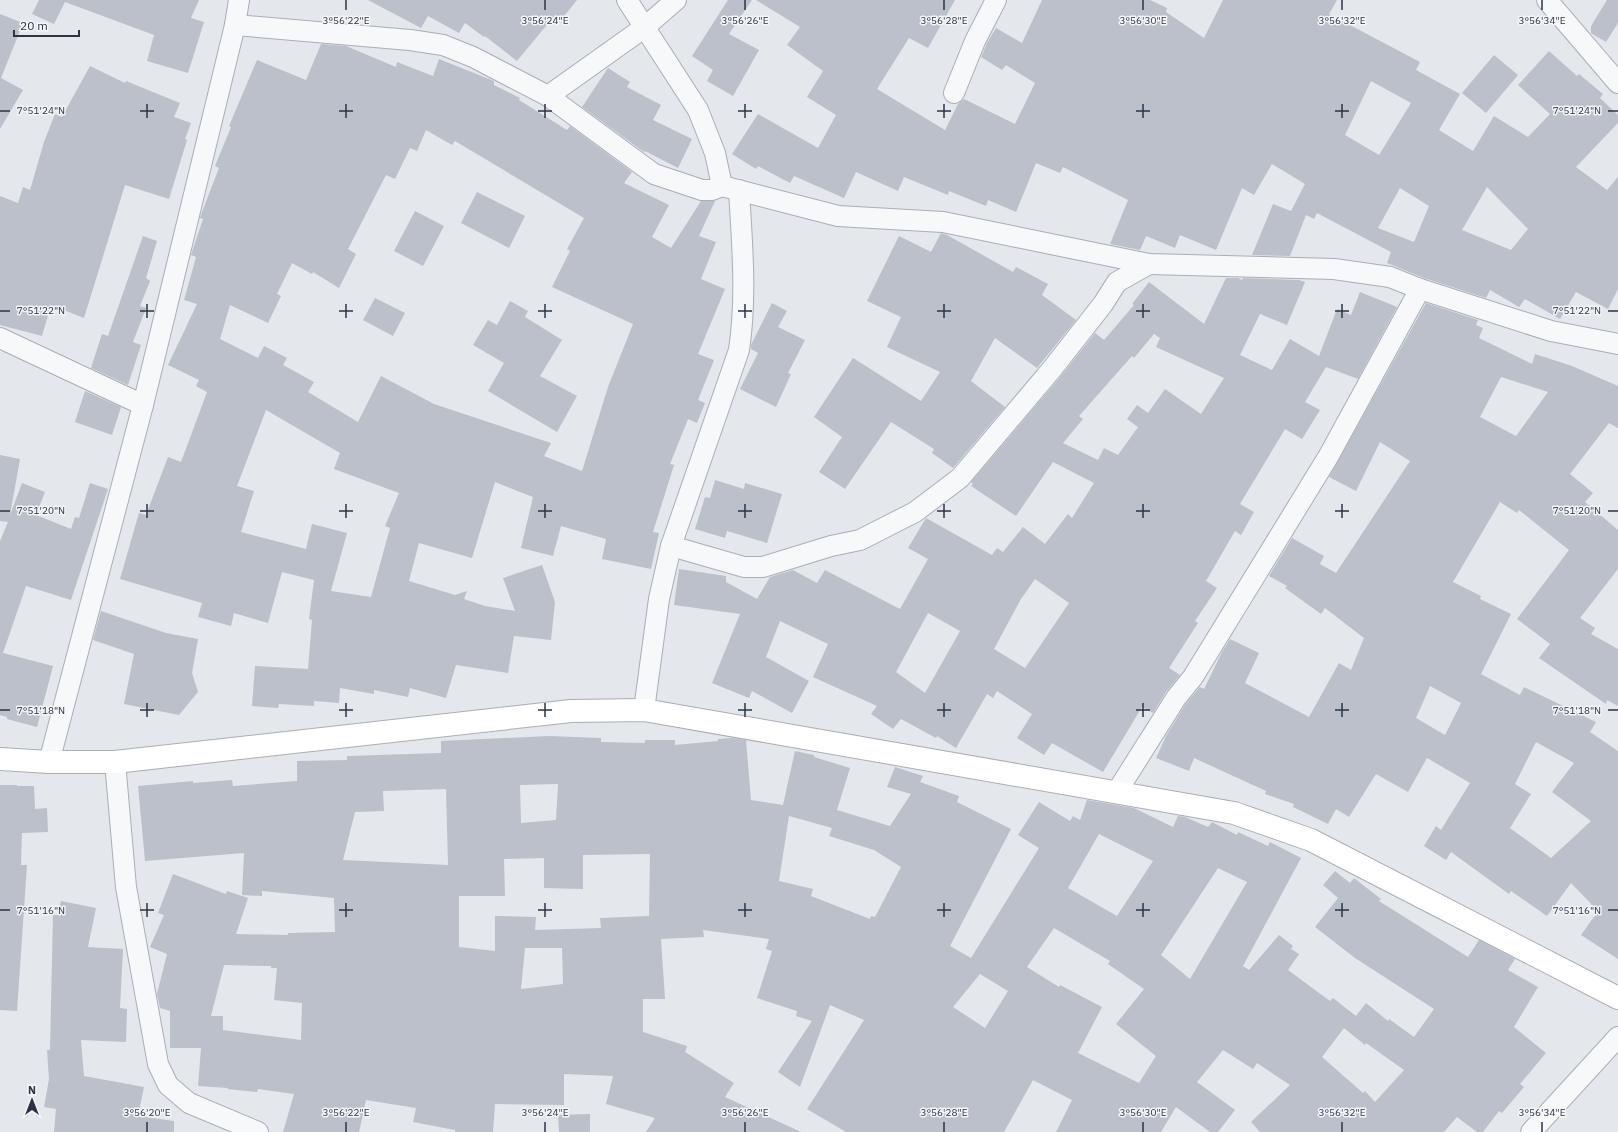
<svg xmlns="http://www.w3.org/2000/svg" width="1618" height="1132" viewBox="0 0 1618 1132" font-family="'IBM Plex Sans',sans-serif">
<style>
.building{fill:#bbc0ca;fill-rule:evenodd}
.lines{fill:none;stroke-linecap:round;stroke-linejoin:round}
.street-casing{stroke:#a9aeb7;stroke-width:22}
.secondary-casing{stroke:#a9aeb7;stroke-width:24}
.street{stroke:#f7f8fa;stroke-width:20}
.secondary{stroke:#fff;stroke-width:22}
.ticks{fill:none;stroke:#2b3445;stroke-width:1.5}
.ticks-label{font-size:10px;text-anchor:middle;fill:#2b3445;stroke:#f4f6f9;stroke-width:3;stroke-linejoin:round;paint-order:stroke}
</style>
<rect width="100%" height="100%" fill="#e4e7ec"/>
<g class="building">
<polygon points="39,0 199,0 191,18 204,22 188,73 147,61 154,35 65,2 54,24 32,14"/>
<polygon points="368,0 577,0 561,20 555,15 517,61 485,36 484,37 465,23 459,33 428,16 421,28"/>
<polygon points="728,0 752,0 729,34 759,50 733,96 707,81 713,70 692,56"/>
<path d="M756,0H955L928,48L909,38L877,89L945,130L958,104L964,99L1015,124L1035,83L1006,65L1002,70L981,57L987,43L996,28L1022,43L1042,0H1150L1167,8L1166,12L1204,38L1223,0H1337L1329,14L1420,62L1416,70L1460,94L1439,130L1473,151L1494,116L1528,137L1550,114L1518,85L1549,51L1577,76L1579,74L1603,94L1600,98L1618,115V123L1576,167L1607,190L1618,177V289L1608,309L1576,292L1560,319L1525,299L1519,307L1490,290L1486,298L1424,278L1387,263L1391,252L1317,213L1314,219L1306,215L1290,256L1252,255L1273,204L1291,211L1305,184L1272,164L1254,195L1242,188L1216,250L1180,235L1175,248L1146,236L1140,250L1110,244L1128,200L1063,167L1060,173L1036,163L1016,212L988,200L986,206L949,191L948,195L904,177L898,191L856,172L844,198L794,176L790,183L758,166L756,169L732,154L758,114L818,148L836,115L807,97L823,71L787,45L800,27ZM1371,81L1411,103L1379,155L1345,135ZM1487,187L1528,229L1511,250L1462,230ZM1400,188L1429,206L1414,242L1378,228Z"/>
<polygon points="1607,0 1618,0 1618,23 1606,42 1591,33 1591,26"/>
<polygon points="0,14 23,23 1,78 23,90 0,129"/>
<path d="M321,44L346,46L396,67L397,62L433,76L439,59L494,81V85L520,98L519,100L567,130L570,126L632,172L624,183L669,205L652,237L671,248L701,201H715L699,236L716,242L701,279L725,289L698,354L714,360L698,400L705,403L697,423L688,419L670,464L674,465L653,532L659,533L651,569L602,559L606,539L561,526L553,556L521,548L533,497L495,482L472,558L419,543L409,581L455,595L467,591L464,599L485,606L515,611L503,578L542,565L555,602L551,640L514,636L508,673L456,665L446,698L410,688L408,697L374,690V694L340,688L339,703L314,701V706L279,704L278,708L252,706L255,666L308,669L312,620L309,619L314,580L282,572L268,623L234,613L231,626L198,617L202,603L120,579L139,513L146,515L168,457L181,462L207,392L196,386L199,380L168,365L197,304L184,300L196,257L191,255L203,219L200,218L202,212L219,168L215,166L231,127L229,126L257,60L306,80ZM426,130L452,145L455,141L584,218L567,249L570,251L552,287L633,324L608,387L582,471L544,456L551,443L434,404L381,376L358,422L308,392L314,382L283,365L287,358L264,346L258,358L220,339L230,305L268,323L281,296L277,294L292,263L312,274L313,272L339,288L356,254L348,249L386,175L395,179L410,148L417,151ZM266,410L340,453L334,469L399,493L385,526L390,528L371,597L331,591L347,533L312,524L306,549L241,532L254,491L237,486Z"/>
<polygon points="1494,55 1518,75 1486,113 1462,93"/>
<polygon points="90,66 125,83 126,81 180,103 174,117 191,123 185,139 187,140 169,199 125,185 84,318 51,305 42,336 0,325 0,196 18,203 23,187 30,190 44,142 55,114 62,117"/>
<polygon points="608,68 630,82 627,87 661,105 653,120 692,139 678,168 645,151 644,152 582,107"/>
<polygon points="477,192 525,216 509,248 461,223"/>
<polygon points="415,211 444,226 423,266 394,251"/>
<polygon points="941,233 947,235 1013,272 1016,267 1048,284 1042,295 1076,320 1037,368 995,338 971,381 1005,407 953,468 932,453 934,449 891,422 845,489 819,472 842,437 814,417 853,358 921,401 940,372 887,347 901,317 867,301 899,236 931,252"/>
<polygon points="143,236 157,241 146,278 150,281 140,306 146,308 133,342 141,345 128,385 91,368 102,334 108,336"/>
<path d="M1226,278H1238L1242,280L1243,278L1299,280L1305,282L1287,325L1260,314L1240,355L1272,370L1290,339L1319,356L1337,309L1351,315L1360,292L1397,307L1358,379L1326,367L1305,402L1320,410L1302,439L1285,429L1240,504L1254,512L1241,535L1235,531L1206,581L1217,588L1195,621L1198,623L1169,668L1180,675L1166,692L1153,713L1142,707L1103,772L1052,743L1044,755L1017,738L1032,714L997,691L993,698L987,694L956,748L937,736L936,738L901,719L893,729L871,714L877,706L813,677L828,644L780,621L766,657L809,681L792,713L752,691L749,698L712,683L740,614L674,605L679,569L726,576V582L757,599L770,577L793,570L817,583L825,570L900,609L928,559L908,548L926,518L992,555L997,548L1003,552L1023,527L1045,544L1068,514L1072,518L1094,483L1053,462L1016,516L971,486L973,484L971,482L1061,376L1095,333L1104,340L1134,305L1132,304L1149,282L1204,324ZM1154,334L1160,338L1156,347L1224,378L1201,414L1165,389L1148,413L1137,405L1127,419L1138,427L1118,455L1104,448L1098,460L1063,443L1083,419L1079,416L1132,356L1134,358ZM1035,579L1069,603L1025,668L994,649L1021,599ZM928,613L960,631L925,693L896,672Z"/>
<polygon points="375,298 405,313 393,336 363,320"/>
<polygon points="510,301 528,311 525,317 562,340 540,376 577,396 557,432 488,391 504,363 473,345 488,320 497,325"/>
<polygon points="772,303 787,311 778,327 805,340 788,373 791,374 776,407 740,389 758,353 751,349 751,345"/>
<path d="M1426,303L1478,320L1476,325L1483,328L1479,338L1532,364L1535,354L1572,366L1618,386V428L1609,423L1570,474L1593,493L1585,502L1618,530V569L1580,618L1595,628L1591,634L1618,649V706L1607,700L1606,704L1539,658L1550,644L1517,619L1569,550L1519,510L1517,513L1500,502L1453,582L1481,596L1480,599L1511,614L1481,674L1520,695L1524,687L1596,722L1590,732L1618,751V959L1581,935L1598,911L1571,883L1547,916L1511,891L1509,894L1451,852L1446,860L1424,846L1436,826L1441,830L1470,783L1427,758L1408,792L1376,774L1349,817L1336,809L1328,824L1293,807L1294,804L1265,794L1266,791L1194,758L1189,771L1156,758L1166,736L1185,705L1200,687L1204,689L1222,652L1230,639L1259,653L1245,683L1309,717L1339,663L1351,670L1364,638L1325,608L1321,614L1285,588L1287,586L1269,576L1292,538L1324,556L1320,564L1336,573L1410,461L1380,442L1356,491L1329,477ZM1501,377L1548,392L1516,436L1480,417ZM1430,686L1461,703L1445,735L1416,718ZM1536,742L1574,763L1552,792L1591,821L1551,858L1510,828L1531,794L1515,784Z"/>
<polygon points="85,391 121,407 112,435 75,422"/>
<polygon points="0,455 20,459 10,515 22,483 45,492 36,515 71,529 75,517 79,518 90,483 108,489 71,600 26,586 3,653 53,666 37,727 7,719 7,717 0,715 0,541 8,522 0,521"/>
<polygon points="715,480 744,489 745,483 782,494 767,543 727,531 725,538 695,529 705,497 710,498"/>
<polygon points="101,611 166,633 198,639 192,673 198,692 179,715 124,704 134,654 93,640"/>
<path d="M549,736L601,738V742L645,743V740H675V745L718,741V739L732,738L746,740L751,800L783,805L795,751L814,755V757L850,768L837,810L890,826L911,794L887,787L895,767L923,776L920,782L959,796L957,802L1011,829L950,946L971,958L1039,848L1018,835L1039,802L1070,821L1073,816L1080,820L1087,800L1134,808L1173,827L1178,816L1185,817L1208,827L1212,822L1237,835L1238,832L1268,846L1270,842L1301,858L1243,966L1249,970L1279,935L1293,946L1291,949L1299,954L1288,970L1330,1001L1333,998L1356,1016L1366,1003L1388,1021L1389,1019L1414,1037L1434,1009L1355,958L1315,927L1338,898L1323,885L1335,871L1350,883L1354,878L1381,899L1379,901L1468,957L1479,940L1515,959L1508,970L1538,987L1514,1027L1546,1053L1520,1084L1524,1087L1502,1113L1499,1111L1483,1132H1477L1457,1117L1444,1132H1260L1251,1122L1290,1085L1257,1063L1253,1069L1223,1050L1197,1082L1235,1110L1218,1132H1210L1176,1107L1161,1132H1056L1072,1100L1033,1080L1004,1132H846L807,1109L864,1020L830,1005L800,1087L778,1072L812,1021L796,1016L797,1011L757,998L772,951L766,949L769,939L703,930L704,937L661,939L665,999H643V1032L687,1046L685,1052L734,1083L725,1097L801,1132H646L655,1118L606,1104L613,1076L564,1074V1105L495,1104L493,1132H455V1130L413,1122L416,1108L366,1100L359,1132H283L294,1094L258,1089L257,1092L227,1089L228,1088L198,1086L201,1048H170V1011L160,1008L157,994L167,954L150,947L164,915L158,913L173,874L226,894L227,891L248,898L236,934L288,935V933L335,932L334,898L262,891V896L242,895L244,853L145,861L138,786L193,781V783L232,780L233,786L297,781V761L347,760V756L441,753V741ZM558,784L556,820L521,823L520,785ZM446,789L448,865L343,860L355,812L384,811L383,791ZM789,816L832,828L829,836L874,850L901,867L875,917L871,916L870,919L811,896L813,889L779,881ZM1099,834L1153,861L1117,916L1068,888ZM650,854L649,916L600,918L601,928L535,930L536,917L495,916V951L459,947V896H505L504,859L544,858V888L583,889V855ZM1218,868L1247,882L1190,979L1161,955ZM1054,928L1110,961L1108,964L1144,989L1116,1024L1156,1056L1139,1083L1078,1053L1102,1007L1060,985L1059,987L1027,967ZM525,948H562L563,984L521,989ZM224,965L271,966V968H277L274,1000L302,1003L301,1040L223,1030V1016H211ZM980,974L1008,991L985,1028L953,1007ZM1344,1028L1365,1045L1366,1043L1404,1070L1375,1102L1365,1091L1363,1093L1322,1057Z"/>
<polygon points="0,785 17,785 17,786 34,786 35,809 47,808 48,832 22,833 21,865 27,865 17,1011 0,1010"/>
<polygon points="61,901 96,908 88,947 123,949 120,1008 127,1009 126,1042 81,1040 84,1076 144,1087 138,1116 174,1121 174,1132 54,1132 56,1109 44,1107 49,1079 47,1050 50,1050 53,915 58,915"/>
<polygon points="590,1114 590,1132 559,1132 558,1115"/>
</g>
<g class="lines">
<g class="street-casing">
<g id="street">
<polyline points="627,0 698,110 715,153 722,186"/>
<polyline points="1547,0 1618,83"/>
<polyline points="235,25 410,40 443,45 473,57 548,96 654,174 702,190 712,190 722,186 838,216 943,222 1149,264 1334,269 1390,277 1420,289 1551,331 1618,344"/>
<polyline points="954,93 975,41 996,0"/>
<polyline points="548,96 645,27 676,0"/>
<polyline points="0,338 143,405"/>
<polyline points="671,546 744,567 763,567 831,546 860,540 915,512 960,478 1052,369 1103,304 1117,282 1149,264"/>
<path d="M644,710L659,599L671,546L739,350C747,296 742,244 739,190"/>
<polyline points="49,762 143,405 235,25 239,0"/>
<polyline points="115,762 126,887 158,1064 168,1085 189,1103 258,1132"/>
<polyline points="1116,793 1176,698 1193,677 1328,457 1420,289"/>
<polyline points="1531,1132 1618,1037"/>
</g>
</g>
<g class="secondary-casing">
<polyline id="secondary" points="0,759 49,762 115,762 571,711 644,710 1234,813 1311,840 1618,998"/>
</g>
<use href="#street" class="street"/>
<use href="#secondary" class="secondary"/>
</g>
<path class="ticks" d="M346,0V10M545,0V10M745,0V10M944,0V10M1143,0V10M1342,0V10M1542,0V10M147,104V118M346,104V118M545,104V118M745,104V118M944,104V118M1143,104V118M1342,104V118M0,111H10M140,111H154M339,111H353M538,111H552M738,111H752M937,111H951M1136,111H1150M1335,111H1349M1608,111H1618M147,304V318M346,304V318M545,304V318M745,304V318M944,304V318M1143,304V318M1342,304V318M0,311H10M140,311H154M339,311H353M538,311H552M738,311H752M937,311H951M1136,311H1150M1335,311H1349M1608,311H1618M147,504V518M346,504V518M545,504V518M745,504V518M944,504V518M1143,504V518M1342,504V518M0,511H10M140,511H154M339,511H353M538,511H552M738,511H752M937,511H951M1136,511H1150M1335,511H1349M1608,511H1618M147,703V717M346,703V717M545,703V717M745,703V717M944,703V717M1143,703V717M1342,703V717M0,710H10M140,710H154M339,710H353M538,710H552M738,710H752M937,710H951M1136,710H1150M1335,710H1349M1608,710H1618M147,903V917M346,903V917M545,903V917M745,903V917M944,903V917M1143,903V917M1342,903V917M0,910H10M140,910H154M339,910H353M538,910H552M738,910H752M937,910H951M1136,910H1150M1335,910H1349M1608,910H1618M147,1122V1132M346,1122V1132M545,1122V1132M745,1122V1132M944,1122V1132M1143,1122V1132M1342,1122V1132M1542,1122V1132"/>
<g class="ticks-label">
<text x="346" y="24">3°56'22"E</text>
<text x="545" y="24">3°56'24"E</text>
<text x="745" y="24">3°56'26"E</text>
<text x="944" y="24">3°56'28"E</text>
<text x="1143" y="24">3°56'30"E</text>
<text x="1342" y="24">3°56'32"E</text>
<text x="1542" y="24">3°56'34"E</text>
<text x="41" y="114">7°51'24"N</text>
<text x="1577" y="114">7°51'24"N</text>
<text x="41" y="314">7°51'22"N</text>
<text x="1577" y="314">7°51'22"N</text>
<text x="41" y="514">7°51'20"N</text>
<text x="1577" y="514">7°51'20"N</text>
<text x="41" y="714">7°51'18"N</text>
<text x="1577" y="714">7°51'18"N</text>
<text x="41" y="914">7°51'16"N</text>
<text x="1577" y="914">7°51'16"N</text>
<text x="147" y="1116">3°56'20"E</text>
<text x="346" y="1116">3°56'22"E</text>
<text x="545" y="1116">3°56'24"E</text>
<text x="745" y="1116">3°56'26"E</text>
<text x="944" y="1116">3°56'28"E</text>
<text x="1143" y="1116">3°56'30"E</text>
<text x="1342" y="1116">3°56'32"E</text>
<text x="1542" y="1116">3°56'34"E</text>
</g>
<g transform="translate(32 1100)" stroke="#f4f6f9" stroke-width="3" paint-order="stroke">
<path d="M0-3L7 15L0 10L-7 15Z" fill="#2b3445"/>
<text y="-6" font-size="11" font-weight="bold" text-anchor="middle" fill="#2b3445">N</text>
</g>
<path d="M14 30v6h65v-6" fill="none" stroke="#2b3445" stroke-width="2"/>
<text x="20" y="30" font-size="12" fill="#2b3445" stroke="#f4f6f9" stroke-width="3" paint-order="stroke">20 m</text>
</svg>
